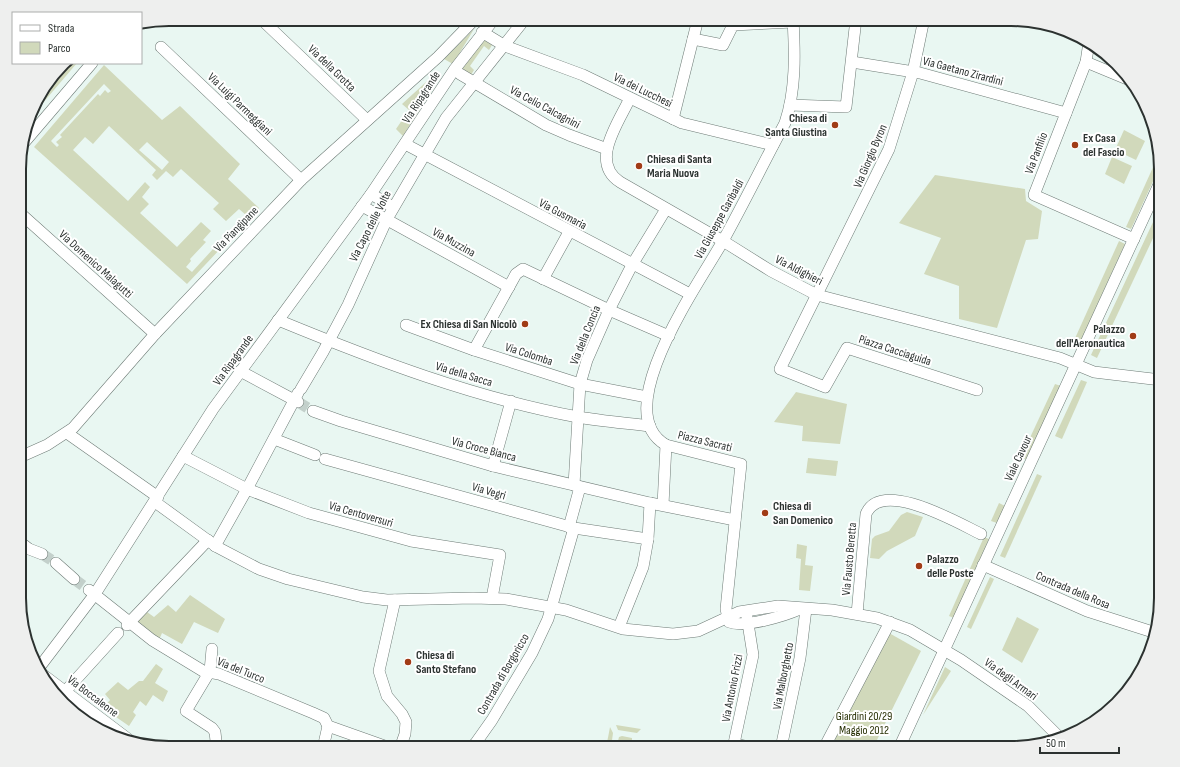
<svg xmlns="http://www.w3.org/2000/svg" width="1180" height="767" viewBox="0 0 1180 767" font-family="'Sofia Sans Condensed',sans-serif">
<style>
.green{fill:#d1d9bb;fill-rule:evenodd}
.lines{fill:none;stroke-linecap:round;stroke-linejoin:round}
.minor-tunnel{stroke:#c3d0cb;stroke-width:11;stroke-dasharray:11 5.5;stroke-linecap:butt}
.minor-casing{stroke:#6e7b76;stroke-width:12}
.minor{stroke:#fff;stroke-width:11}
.poi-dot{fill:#a13b16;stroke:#fff;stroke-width:1.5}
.labels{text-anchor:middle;stroke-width:4;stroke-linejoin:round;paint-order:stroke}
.street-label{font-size:12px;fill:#2c3230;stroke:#fff}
.poi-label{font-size:12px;font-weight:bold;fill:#2c3230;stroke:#fff;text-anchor:start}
.park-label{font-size:12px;fill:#293106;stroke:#fff}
.rim{fill:none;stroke:#2c3230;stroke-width:2}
</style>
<rect width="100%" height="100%" fill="#e9f7f2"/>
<g class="green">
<polygon points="474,29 453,64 444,59"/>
<polygon points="484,40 492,45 489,50 484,46 470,66 474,70 471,75 462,69"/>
<polygon points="65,63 77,63 30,118 35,102"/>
<path d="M104,65L162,120L180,106L240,164L228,179L259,208L187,284L34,147ZM104,84L111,91L108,93L105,90L100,96L98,94L60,135L62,137L56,142L59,145L57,147L51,141ZM109,126L156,170L152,175L157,180L166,171L173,177L181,169L219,203L213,209L226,221L239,209L246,215L216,251L213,249L192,272L186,267L191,261L190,259L206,242L203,240L211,231L201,222L177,247L140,213L149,204L142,197L150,187L145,182L128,201L73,150L85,137L93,144ZM147,142L169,162L162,170L139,150Z"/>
<polygon points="436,73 441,76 403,136 396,129 409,110 402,104"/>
<polygon points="1124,130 1145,141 1136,160 1115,150"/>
<polygon points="1159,154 1161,164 1131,229 1126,227"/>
<polygon points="1112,157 1132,166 1124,184 1105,174"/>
<polygon points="935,175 1025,189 1026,201 1042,211 1038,239 1026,240 997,328 959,319 959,286 924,274 941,238 899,223"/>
<polygon points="1161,205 1161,221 1097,358 1091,355"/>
<polygon points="1119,241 1125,244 1078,347 1072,345"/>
<polygon points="1081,380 1087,382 1062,439 1055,436"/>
<polygon points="1055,384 1061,386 1027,460 1021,457"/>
<polygon points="796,392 847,404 840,444 802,441 803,426 774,422"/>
<polygon points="808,458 838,461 836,476 806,473"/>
<polygon points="1037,474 1042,476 1005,558 1000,556"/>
<polygon points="999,503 1005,506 997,523 991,521"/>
<polygon points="907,512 923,517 915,536 887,551 879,559 870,558 872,539 875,536 889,531 901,515"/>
<polygon points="984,537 989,539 954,618 949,616"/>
<polygon points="797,544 807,546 805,565 813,566 810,591 799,590 801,559 796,558"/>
<polygon points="990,577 994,579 971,629 967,627"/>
<polygon points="190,595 225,619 218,633 194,622 182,644 162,633 159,640 135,624 147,612 154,617 168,605 176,612"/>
<polygon points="1017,617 1039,629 1022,663 1002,650"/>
<polygon points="889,633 921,651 873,748 828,748"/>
<polygon points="156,664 163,669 155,683 168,691 163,702 153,695 146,706 140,701 133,712 136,715 129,726 103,708 110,700 105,694 118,682 128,690 139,681 143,681"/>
<polygon points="945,667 951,671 923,715"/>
<polygon points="616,725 641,729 637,733 618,730"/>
<polygon points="610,727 613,733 611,748 606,748"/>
<polygon points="622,736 632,738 632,744 626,741 618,741 619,737"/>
</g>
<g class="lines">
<g class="minor-tunnel">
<polyline points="298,402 313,411"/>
<polyline points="42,554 56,563"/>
<polyline points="74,579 89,590"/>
</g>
<g class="minor-casing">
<g id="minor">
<polyline points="261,19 367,120"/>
<path d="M793,19C795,54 796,90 785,123C764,162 745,201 724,239C703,278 606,411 666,445L741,464L726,609L729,622C745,628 784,616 800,609"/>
<polyline points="924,19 913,72 889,149 780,369 825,387 847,348 977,390"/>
<polyline points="482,32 505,46 583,75 682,123 773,145"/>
<polyline points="693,39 723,45 733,25 793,22"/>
<polyline points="1089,42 1086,62 1034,195 1134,239"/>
<polyline points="161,47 301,180"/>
<polyline points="852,62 920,73 1066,113"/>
<polyline points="1086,62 1127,79"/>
<polyline points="460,74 546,125 569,135 607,149"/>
<path d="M630,98C619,122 589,162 620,182L723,241L771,271L817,295L1060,358L1094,372L1161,380"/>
<polyline points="790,105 846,107 856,19"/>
<polyline points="673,119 698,19"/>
<polyline points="405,144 690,294"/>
<polyline points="22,145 92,63"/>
<polyline points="371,194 393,207"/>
<polyline points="362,206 509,287"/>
<polyline points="20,213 155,334"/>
<polyline points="543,279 569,232"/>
<path d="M278,320C375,360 475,398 578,417C601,421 626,423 650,426"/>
<polyline points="406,325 474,350 580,384 647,397"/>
<polyline points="474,350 516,274 523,269 609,310 669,336"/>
<polyline points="240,371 298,402"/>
<polyline points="301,389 323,352 348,305 387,219 446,118 525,19"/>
<polyline points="313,411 341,421 493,466 650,503 735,520"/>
<polyline points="67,433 158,497"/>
<polyline points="274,439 315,455"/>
<polyline points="183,456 247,489 309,513 411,541 500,555 492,598"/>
<polyline points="20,457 47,445 73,428 155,334 301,180 438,57 475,19"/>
<polyline points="325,459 574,528 648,539"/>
<polyline points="493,466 511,401"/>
<polyline points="574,485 580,384 587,360 609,310 632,265 666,209"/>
<polyline points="155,502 217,547 259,569 288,579 363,597 387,600 473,598 506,599 566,610 623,629 673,634 698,631 739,612 778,606 832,610 877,618 910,630 961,660 1028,706 1058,736"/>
<polyline points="663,505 666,445"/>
<polyline points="569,527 580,487"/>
<polyline points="20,542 29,549 42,554"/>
<polyline points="215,546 247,489 298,393"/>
<polyline points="56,563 74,579"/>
<polyline points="983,565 1087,611 1156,633"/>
<polyline points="89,590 152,640 203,671 219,674 313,713 324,718 328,726 390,748"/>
<polyline points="395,600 379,671 387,696 402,714 406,722 405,734 400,748"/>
<path d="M857,614L866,514C881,478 958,523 981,534"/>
<polyline points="127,625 208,540"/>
<polyline points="619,627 643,567 648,539 650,503"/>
<polyline points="212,649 210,671 186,711 212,728 215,732 216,741"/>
<polyline points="38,669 95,594 213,409 371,194 454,70 494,19"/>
<polyline points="38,671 132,742"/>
<polyline points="61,696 118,633"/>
<polyline points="734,744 754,748"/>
<polyline points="323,748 328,726"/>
<polyline points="468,748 475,744 492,720 532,653 548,619 574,528"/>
<polyline points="733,748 753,655 747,617"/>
<polyline points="781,748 800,658 806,609"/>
<polyline points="824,748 890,622"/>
<polyline points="899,748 1161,180"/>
</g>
</g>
<use href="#minor" class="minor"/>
</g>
<g class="poi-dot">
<circle cx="835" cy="125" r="4"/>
<circle cx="1075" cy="145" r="4"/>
<circle cx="639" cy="166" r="4"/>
<circle cx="525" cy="324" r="4"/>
<circle cx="1133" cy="336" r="4"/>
<circle cx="765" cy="513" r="4"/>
<circle cx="919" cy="566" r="4"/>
<circle cx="408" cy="662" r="4"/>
</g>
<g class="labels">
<g class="street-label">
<text transform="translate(332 68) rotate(44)" y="4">Via della Grotta</text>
<text transform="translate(963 71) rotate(15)" y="4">Via Gaetano Zirardini</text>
<text transform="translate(643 90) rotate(26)" y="4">Via dei Lucchesi</text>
<text transform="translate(421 97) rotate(-57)" y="4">Via Ripagrande</text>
<text transform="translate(240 104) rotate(44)" y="4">Via Luigi Parmeggiani</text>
<text transform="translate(545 107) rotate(28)" y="4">Via Celio Calcagnini</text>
<text transform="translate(1036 153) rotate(-69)" y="4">Via Panfilio</text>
<text transform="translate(870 156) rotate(-67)" y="4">Via Giorgio Byron</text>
<text transform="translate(563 214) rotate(28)" y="4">Via Gusmaria</text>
<text transform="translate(719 219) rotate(-61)" y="4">Via Giuseppe Garibaldi</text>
<text transform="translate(370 226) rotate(-63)" y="4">Via Capo delle Volte</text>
<text transform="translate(236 229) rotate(-46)" y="4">Via Piangipane</text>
<text transform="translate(454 242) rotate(29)" y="4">Via Muzzina</text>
<text transform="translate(96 264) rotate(42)" y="4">Via Domenico Malagutti</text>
<text transform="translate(799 270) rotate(27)" y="4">Via Aldighieri</text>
<text transform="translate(585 335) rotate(-68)" y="4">Via della Concia</text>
<text transform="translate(895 350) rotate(18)" y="4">Piazza Cacciaguida</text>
<text transform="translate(529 354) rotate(18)" y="4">Via Colomba</text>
<text transform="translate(233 360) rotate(-54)" y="4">Via Ripagrande</text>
<text transform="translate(464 374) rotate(17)" y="4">Via della Sacca</text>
<text transform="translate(705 441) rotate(14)" y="4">Piazza Sacrati</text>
<text transform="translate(484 449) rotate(15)" y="4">Via Croce Bianca</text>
<text transform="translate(1018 458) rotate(-65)" y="4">Viale Cavour</text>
<text transform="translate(489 491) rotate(16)" y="4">Via Vegri</text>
<text transform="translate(361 514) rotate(16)" y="4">Via Centoversuri</text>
<text transform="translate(849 559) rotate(-85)" y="4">Via Fausto Beretta</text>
<text transform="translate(1073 590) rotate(23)" y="4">Contrada della Rosa</text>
<text transform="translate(241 670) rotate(22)" y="4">Via del Turco</text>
<text transform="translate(503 674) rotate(-60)" y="4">Contrada di Borgoricco</text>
<text transform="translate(783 676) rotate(-79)" y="4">Via Malborghetto</text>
<text transform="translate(1011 679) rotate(36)" y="4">Via degli Armari</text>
<text transform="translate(732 688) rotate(-79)" y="4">Via Antonio Frizzi</text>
<text transform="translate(93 696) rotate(37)" y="4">Via Boccaleone</text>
</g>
<g class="poi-label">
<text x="827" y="122" text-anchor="end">Chiesa di<tspan x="827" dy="14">Santa Giustina</tspan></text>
<text x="1083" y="142">Ex Casa<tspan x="1083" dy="14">del Fascio</tspan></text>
<text x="647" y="163">Chiesa di Santa<tspan x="647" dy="14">Maria Nuova</tspan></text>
<text x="517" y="328" text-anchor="end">Ex Chiesa di San Nicolò</text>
<text x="1125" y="333" text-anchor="end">Palazzo<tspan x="1125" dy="14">dell'Aeronautica</tspan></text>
<text x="773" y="510">Chiesa di<tspan x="773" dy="14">San Domenico</tspan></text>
<text x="927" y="563">Palazzo<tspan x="927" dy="14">delle Poste</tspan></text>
<text x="416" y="659">Chiesa di<tspan x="416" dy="14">Santo Stefano</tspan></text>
</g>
<g class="park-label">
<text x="864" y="720">Giardini 20/29<tspan x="864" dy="14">Maggio 2012</tspan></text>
</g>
</g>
<path d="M0 0H1180V767H0ZM169 26H1011A143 143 0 0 1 1154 169V598A143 143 0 0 1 1011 741H169A143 143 0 0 1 26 598V169A143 143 0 0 1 169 26Z" fill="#eeefee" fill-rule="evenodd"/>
<path class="rim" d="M169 26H1011A143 143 0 0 1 1154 169V598A143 143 0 0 1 1011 741H169A143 143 0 0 1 26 598V169A143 143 0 0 1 169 26Z"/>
<rect x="12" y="12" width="130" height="52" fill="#ffffff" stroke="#abadac"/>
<rect x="20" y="25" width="20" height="6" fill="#ffffff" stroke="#abadac"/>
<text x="48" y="32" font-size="12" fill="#2c3230">Strada</text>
<rect x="20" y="42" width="20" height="12" fill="#d1d9bb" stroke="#abadac"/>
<text x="48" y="52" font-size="12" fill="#2c3230">Parco</text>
<path d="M1040 747v6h79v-6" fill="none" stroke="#2c3230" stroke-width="2"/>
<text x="1046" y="747" font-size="12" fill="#2c3230" stroke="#ffffff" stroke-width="3" paint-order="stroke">50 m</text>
</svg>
